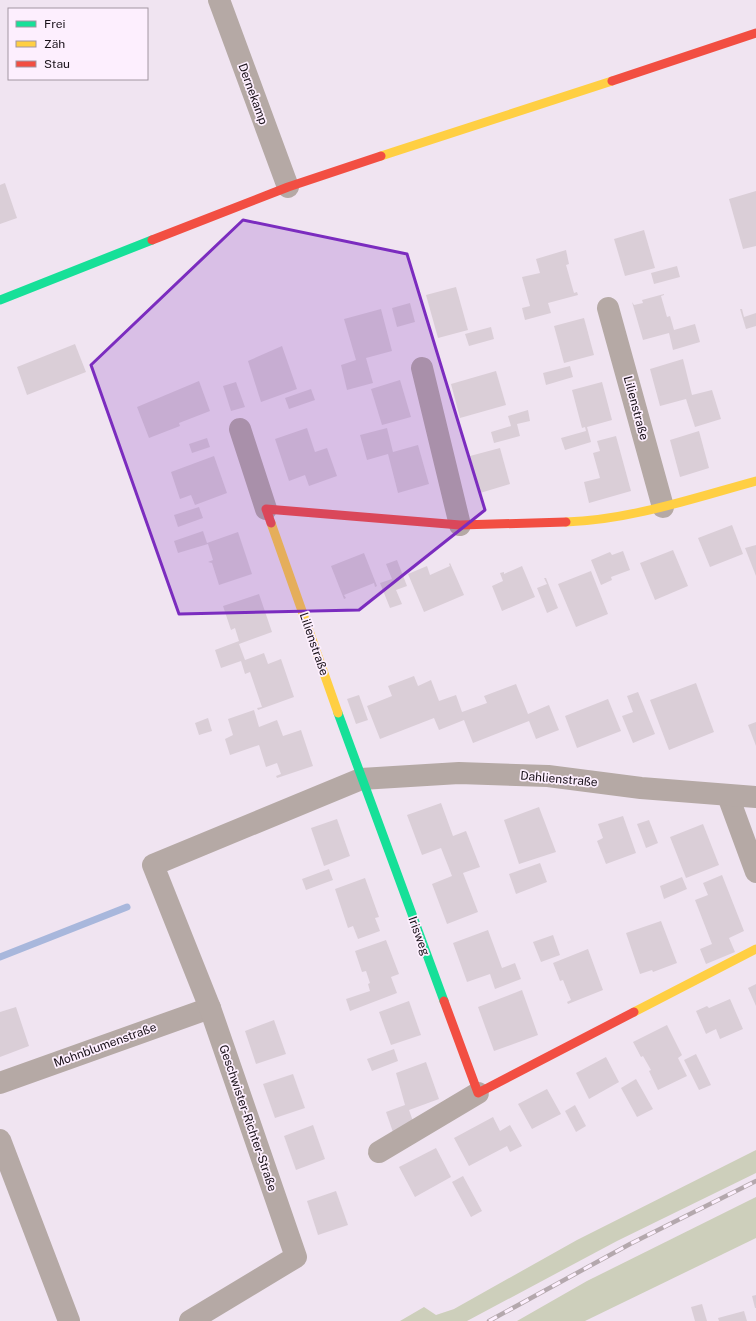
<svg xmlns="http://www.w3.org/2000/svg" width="756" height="1321" viewBox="0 0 756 1321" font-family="'Public Sans',sans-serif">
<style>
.green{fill:#cdcfbb}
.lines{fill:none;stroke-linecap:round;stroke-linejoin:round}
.stream{stroke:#a8b7dc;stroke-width:7}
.building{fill:#daced7}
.street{stroke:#b5a9a5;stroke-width:22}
.fast{stroke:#16e098;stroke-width:9}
.slow{stroke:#ffcf43;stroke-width:9}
.jam{stroke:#f24e42;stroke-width:9}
.rail-casing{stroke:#b4a8ad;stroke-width:4.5}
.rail{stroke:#fdeffe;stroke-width:3;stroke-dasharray:9;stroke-linecap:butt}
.marked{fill:#7b2cbf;fill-opacity:0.2;stroke:#7b2cbf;stroke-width:3;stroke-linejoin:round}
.labels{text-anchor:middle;stroke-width:3.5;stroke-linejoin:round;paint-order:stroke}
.street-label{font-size:12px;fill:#191119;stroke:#fdeffe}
</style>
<rect width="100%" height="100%" fill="#f0e4f1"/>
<g class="green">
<polygon points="756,1150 756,1173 617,1241 467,1321 400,1321 424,1307 436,1315 454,1309 577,1240"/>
<polygon points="756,1197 756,1238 585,1321 517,1321 587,1281"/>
</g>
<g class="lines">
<polyline class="stream" points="0,957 127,907"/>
</g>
<g class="building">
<polygon points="5,183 17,218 0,224 0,185"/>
<polygon points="756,191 756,246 743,249 729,199"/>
<polygon points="644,230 655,268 625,276 614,239"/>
<polygon points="566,250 569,264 566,265 574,293 577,292 578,295 548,303 551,313 525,320 522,308 530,306 522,277 540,273 536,259"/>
<polygon points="677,266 680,277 654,284 651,273"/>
<polygon points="456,287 468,330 438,338 426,295"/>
<polygon points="664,294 664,295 661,296 667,317 670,316 674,330 695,324 700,342 673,350 669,333 643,340 632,302 634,305 643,303 642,300"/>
<polygon points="410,303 415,322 397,327 392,308"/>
<polygon points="381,309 392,351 366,358 373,383 347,390 341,365 356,360 344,319"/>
<polygon points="740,309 742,309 744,317 756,313 756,326 746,329"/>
<polygon points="584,318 594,355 564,363 554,326"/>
<polygon points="491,327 494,339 469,346 465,334"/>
<polygon points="75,344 86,372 27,395 17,367"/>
<polygon points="282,346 297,389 261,402 248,361"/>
<polygon points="683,359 692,395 712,390 721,419 695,427 686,399 660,406 650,369"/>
<polygon points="570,366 573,377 546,385 543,373"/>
<polygon points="496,371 506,405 460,418 451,384"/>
<polygon points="400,380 411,417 382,425 371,389"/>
<polygon points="199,381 210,411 179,423 180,426 149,438 137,407"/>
<polygon points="236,382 245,407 231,411 223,386"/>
<polygon points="602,382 612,420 587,427 591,442 565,450 561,438 586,431 585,427 582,428 572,390"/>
<polygon points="311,389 315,400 289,409 285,398"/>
<polygon points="528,410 530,421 517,424 520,436 494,443 491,432 511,426 508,416"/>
<polygon points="307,428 315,452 327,448 337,476 309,486 305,475 289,481 275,439"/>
<polygon points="387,428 393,452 418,445 429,484 398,493 388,454 367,460 360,435"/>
<polygon points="699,431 709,468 680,477 670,440"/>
<polygon points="616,436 631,491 589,503 584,482 600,478 593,453 600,451 597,441"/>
<polygon points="207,438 210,447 192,453 189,444"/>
<polygon points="500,448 510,484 480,493 470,456"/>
<polygon points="214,456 227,493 195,505 191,495 180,499 171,472"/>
<polygon points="199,507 203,518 178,527 174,515"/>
<polygon points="732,525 743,554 710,567 698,538"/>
<polygon points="203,531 207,543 238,532 252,574 219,585 212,563 208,562 213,560 208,544 178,553 174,541"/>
<polygon points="756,545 756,576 745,548"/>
<polygon points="673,550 688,586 655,600 640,563"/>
<polygon points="623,551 630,570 611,577 612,580 601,585 591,560 610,552 612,555"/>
<polygon points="364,553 377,586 375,587 374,583 344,595 346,598 344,599 331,566"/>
<polygon points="397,560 407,586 396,590 402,604 390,608 380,583 392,579 386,564"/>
<polygon points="450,563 464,595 424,612 408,574 427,566 430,575 450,566 449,564"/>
<polygon points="522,566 535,597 502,611 492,586 503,581 500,573 504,572 504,574"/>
<polygon points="591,571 608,614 576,627 558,584"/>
<polygon points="544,578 546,578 558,608 547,613 537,588 547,584"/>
<polygon points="259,594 272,632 239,644 245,660 264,653 268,664 281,659 294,697 258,710 257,708 262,707 250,672 245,674 241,661 221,668 215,650 239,641 235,628 231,630 223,606"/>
<polygon points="414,676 418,686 431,680 439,701 456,695 462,712 487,703 484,696 516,684 528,714 549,705 559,730 536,739 529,721 473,743 464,720 439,730 434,718 380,739 367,706 392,696 388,686"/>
<polygon points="696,683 714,732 669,750 650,700"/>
<polygon points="638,692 655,734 633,743 622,716 633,712 627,696"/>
<polygon points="359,695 368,720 356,724 347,699"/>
<polygon points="608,699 621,731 577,748 565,716"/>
<polygon points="254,710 259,727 277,720 283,736 301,730 313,766 277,778 276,776 281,774 277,763 266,767 259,745 230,755 225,739 233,735 228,719"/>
<polygon points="208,718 212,731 199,735 195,723"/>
<polygon points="756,722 756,746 748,725"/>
<polygon points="441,803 453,836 466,831 480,867 463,873 478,912 447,924 432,884 452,876 441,848 422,855 407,815"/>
<polygon points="539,807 556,852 519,864 504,820"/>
<polygon points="623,816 636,853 606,864 597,841 603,838 598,824"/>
<polygon points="337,819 350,856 324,866 311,828"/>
<polygon points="649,820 658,843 646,848 637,824"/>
<polygon points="703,824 719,865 686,878 670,837"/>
<polygon points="540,863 547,882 516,894 509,874"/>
<polygon points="329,869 333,880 306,890 302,879"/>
<polygon points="722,875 744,931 729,938 735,952 706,964 700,949 712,944 695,900 708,895 703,883"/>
<polygon points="682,877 687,889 664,899 660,886"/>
<polygon points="365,878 379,917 375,918 380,931 358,939 353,926 348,928 335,889"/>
<polygon points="661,921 677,963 653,972 652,970 640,974 626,933"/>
<polygon points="488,930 502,968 515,963 521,979 495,989 490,974 467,982 453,943"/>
<polygon points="553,935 560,955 541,962 533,942"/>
<polygon points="386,940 399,974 391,977 397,993 350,1011 346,999 370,991 368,984 370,983 366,971 362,972 355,951"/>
<polygon points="588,949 603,990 568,1004 567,1002 571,1000 563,980 560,981 553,963"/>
<polygon points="756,984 756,1006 748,988"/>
<polygon points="522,990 538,1035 494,1051 478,1007"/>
<polygon points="730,999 743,1029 720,1039 716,1029 706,1034 696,1011 707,1006 709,1008"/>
<polygon points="409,1001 421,1035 391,1045 379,1012"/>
<polygon points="16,1007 29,1046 0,1057 0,1012"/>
<polygon points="274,1020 286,1054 256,1064 245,1031"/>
<polygon points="667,1025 682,1055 678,1058 687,1076 658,1090 649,1071 651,1070 643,1056 641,1057 633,1042"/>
<polygon points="394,1049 398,1061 372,1071 367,1059"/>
<polygon points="696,1054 711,1085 699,1090 684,1060"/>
<polygon points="606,1057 619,1082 589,1099 576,1073"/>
<polygon points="426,1062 439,1099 409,1110 414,1124 394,1135 386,1112 405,1105 396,1073"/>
<polygon points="293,1074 305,1108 275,1118 263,1084"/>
<polygon points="636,1079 653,1109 637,1117 621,1088"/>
<polygon points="547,1089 561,1114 532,1129 518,1104"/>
<polygon points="575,1105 586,1126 576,1132 565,1111"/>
<polygon points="493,1117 500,1131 510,1125 522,1146 510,1152 507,1146 469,1166 454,1138"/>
<polygon points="313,1125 325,1159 296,1170 284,1136"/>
<polygon points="436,1148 451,1177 415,1197 399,1167"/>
<polygon points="463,1176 482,1211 471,1217 452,1182"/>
<polygon points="336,1191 348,1225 318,1235 307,1201"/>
<polygon points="756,1295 756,1308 755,1308 752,1296"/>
<polygon points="702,1304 707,1321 695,1321 691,1307"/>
<polygon points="744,1311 747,1321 719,1321 718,1318"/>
</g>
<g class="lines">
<g class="street">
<polyline points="219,0 288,187"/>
<polyline points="608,308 663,507"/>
<polyline points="422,368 460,525"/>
<polyline points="240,429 266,509"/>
<polyline points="728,796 756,872"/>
<polyline points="0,1083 210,1008"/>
<polyline points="0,1140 69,1321"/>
<polyline points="379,1152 478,1093"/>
<polyline points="190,1321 296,1257 210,1008 153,865 361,779 459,773 548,776 641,788 756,797"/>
</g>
<g class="fast">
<polyline points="0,300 152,240"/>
<polyline points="338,713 444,1001"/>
</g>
<g class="slow">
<polyline points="381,156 612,81"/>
<path d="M566,522C630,520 694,498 756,481"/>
<polyline points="271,523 338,713"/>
<polyline points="634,1012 756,949"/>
</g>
<g class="jam">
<polyline points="612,81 756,33"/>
<polyline points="152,240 288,187 381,156"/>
<polyline points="271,523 266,509 460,525 566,522"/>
<polyline points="444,1001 478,1093 634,1012"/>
</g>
<g class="rail-casing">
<polyline id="rail" points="489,1321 630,1244 756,1181"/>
</g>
<use href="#rail" class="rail"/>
</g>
<path class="marked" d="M243,220L407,254L485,510L359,610L179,614L91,365Z"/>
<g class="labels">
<g class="street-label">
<text transform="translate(253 94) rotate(70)" y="4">Dernekamp</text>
<text transform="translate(636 408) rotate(75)" y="4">Lilienstraße</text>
<text transform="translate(314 644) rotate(71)" y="4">Lilienstraße</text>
<text transform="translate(559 779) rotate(5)" y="4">Dahlienstraße</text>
<text transform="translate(419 936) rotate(70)" y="4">Irisweg</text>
<text transform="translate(105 1045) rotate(-20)" y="4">Mohnblumenstraße</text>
<text transform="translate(248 1118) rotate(71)" y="4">Geschwister-Richter-Straße</text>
</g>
</g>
<rect x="8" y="8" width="140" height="72" fill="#fdeffe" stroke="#a296a2"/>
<rect x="16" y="21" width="20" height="6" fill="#16e098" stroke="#a296a2"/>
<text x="44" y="28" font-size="12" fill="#191119">Frei</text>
<rect x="16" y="41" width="20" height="6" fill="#ffcf43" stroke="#a296a2"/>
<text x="44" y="48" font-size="12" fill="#191119">Zäh</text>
<rect x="16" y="61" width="20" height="6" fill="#f24e42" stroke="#a296a2"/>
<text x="44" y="68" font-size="12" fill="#191119">Stau</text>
</svg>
